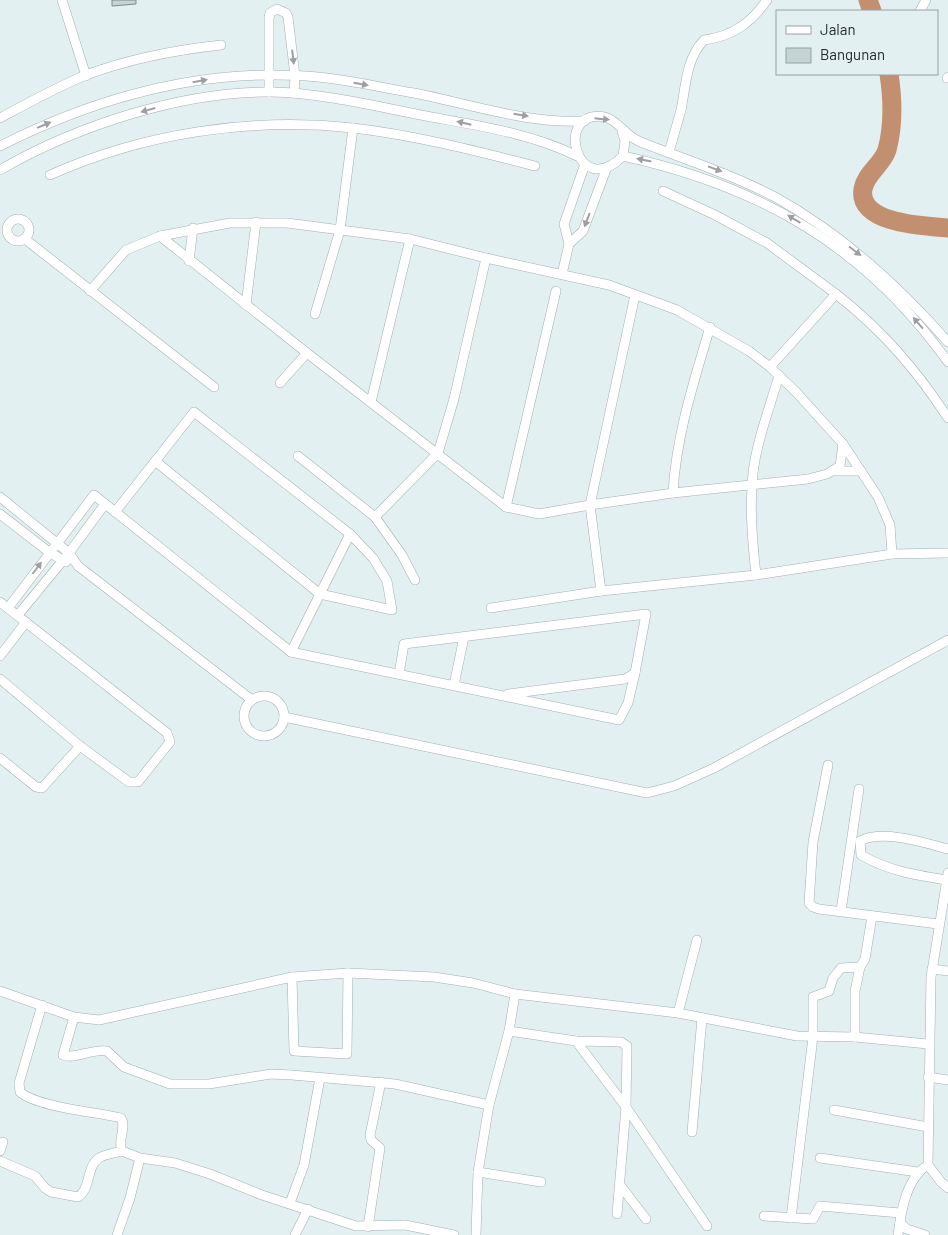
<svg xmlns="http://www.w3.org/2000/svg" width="948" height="1235" viewBox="0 0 948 1235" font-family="Barlow,sans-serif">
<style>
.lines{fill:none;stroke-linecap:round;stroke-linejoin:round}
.river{stroke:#c29071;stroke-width:19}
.building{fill:#c4d3d4;stroke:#7d8a8b}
.street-casing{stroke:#a1afb0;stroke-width:10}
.street{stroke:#fff;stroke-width:9}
.oneway{fill:#9d9fa0}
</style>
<rect width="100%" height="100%" fill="#e2f0f2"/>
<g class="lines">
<g class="river">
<polyline points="868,0 872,11"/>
<path d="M889,74C893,100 894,124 887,150C882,165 866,173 863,189C857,224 925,226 948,228"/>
</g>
</g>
<polygon class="building" points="112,0 136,0 136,4 112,6"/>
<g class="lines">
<g class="street-casing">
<g id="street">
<polyline points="62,0 86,76"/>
<polyline points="920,11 926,0"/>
<polyline points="947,78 948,77"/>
<polyline points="269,92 269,18 270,13 277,9 286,13 288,17 295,76 294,93"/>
<path d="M0,118C28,103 57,87 86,75C129,59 175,50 221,45"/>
<path d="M622,131L625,141L623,156C576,203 553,107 605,117C617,120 624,133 635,139C641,143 649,145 656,148C696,163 737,177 775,197C842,234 898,285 948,342"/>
<path d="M0,146C95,98 199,69 306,76C342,78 378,87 414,93C470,104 527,124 585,121"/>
<path d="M669,152C673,138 677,124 681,110C686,85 686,59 704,40C733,36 751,23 767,0"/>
<path d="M623,156C760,186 865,246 948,362"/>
<path d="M0,170C76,126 182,91 271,92C324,93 379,107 431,117C481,126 532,134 577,156"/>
<path d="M50,175C144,133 251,117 353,128C414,135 476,151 535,166"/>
<polyline points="663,191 715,215 767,243 836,294"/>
<circle cx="18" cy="230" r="11"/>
<polyline points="25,239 214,387"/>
<polyline points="569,244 583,231 607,167"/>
<polyline points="486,258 410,239 287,223 230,223 160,236 307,353 506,507 539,514 590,505 601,591"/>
<polyline points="189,261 193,228"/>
<polyline points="562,274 569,244 564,224 585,164"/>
<polyline points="90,291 126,250 160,236"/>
<polyline points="635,295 590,505 673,493 808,479 827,474 840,466 843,444"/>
<polyline points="246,305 256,222"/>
<polyline points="315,314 340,230 353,128"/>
<path d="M770,367L836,294C883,331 915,368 948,418"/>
<polyline points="280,383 307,353"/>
<polyline points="371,402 410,239"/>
<polyline points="298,456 375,517 402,555 415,580"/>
<polyline points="835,471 861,471"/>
<path d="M673,493C676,436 694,381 710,327"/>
<polyline points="0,497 69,553 78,566 252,700"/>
<polyline points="506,507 556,291"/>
<polyline points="115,512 194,412 350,534 373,558 387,581 392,610 320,594 155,461"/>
<polyline points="0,514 49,552 66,562"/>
<polyline points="375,517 438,453 454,399 486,258 609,285 677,310 749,351 770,367 796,392 843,444 878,497 890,525 892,554"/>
<path d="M756,575C753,546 750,516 752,487C753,449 769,411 779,375"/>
<polyline points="0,602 167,733 170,742 138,782 129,782 80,746 0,679"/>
<polyline points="8,608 94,495 291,652 619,720 628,703 635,673"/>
<polyline points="491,608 601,591 756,575 892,554 948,553"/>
<polyline points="18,615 69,553 105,504"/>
<polyline points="291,652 350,534"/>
<polyline points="0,656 26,622"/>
<polyline points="399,674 404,644 646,614 635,673 625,679 508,694"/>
<polyline points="454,685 464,637"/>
<circle cx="264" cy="716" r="20"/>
<polyline points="284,717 647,793 674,786 714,768 948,640"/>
<polyline points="0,758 36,787 42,788 80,746"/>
<polyline points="828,765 813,842 809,903 813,907 819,909 938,924"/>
<path d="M946,880C915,875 889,871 861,855L860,841C883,829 925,843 948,849"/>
<polyline points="841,911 859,789"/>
<polyline points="932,969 948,971"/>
<polyline points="292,977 294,1051 347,1054 348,973"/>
<polyline points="0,991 74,1017 99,1020 292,977 348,973 434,977 473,983 515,994 678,1013 797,1036 855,1037 928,1044"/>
<path d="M42,1005L19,1083L20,1092C37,1107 96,1112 121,1118C127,1127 117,1140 122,1151L140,1158L175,1163L210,1174L262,1195L356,1226L405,1225L454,1235"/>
<polyline points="678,1013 697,940"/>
<path d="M74,1017L63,1055C75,1060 93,1048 107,1051L124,1067L170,1084H209L271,1074L292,1075L395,1084L489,1105"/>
<polyline points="509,1031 576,1041 621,1042 627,1046 626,1107 617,1214"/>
<polyline points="855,1037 855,991 860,967"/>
<polyline points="576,1041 626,1107 707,1226"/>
<polyline points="928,1077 948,1080"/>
<polyline points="834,1110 928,1127"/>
<polyline points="692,1132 702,1018"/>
<polyline points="0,1151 3,1142"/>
<polyline points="820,1158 918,1172"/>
<path d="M0,1161L35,1176L45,1188L51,1192L78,1197C91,1189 86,1167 99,1158C105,1154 115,1153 122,1151"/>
<polyline points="928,1165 941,1182 948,1188"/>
<polyline points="478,1172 541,1182"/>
<polyline points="620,1185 646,1219"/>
<polyline points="290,1203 304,1165 320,1078"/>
<polyline points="764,1216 813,1219 820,1206 900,1213"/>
<polyline points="791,1218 813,1037 813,997 829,991 833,978 841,968 860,967 865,959 872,916"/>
<polyline points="900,1223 907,1229 925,1235"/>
<polyline points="368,1227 380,1148 371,1140 370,1135 381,1082"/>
<polyline points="117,1235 130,1198 140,1158"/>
<polyline points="295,1235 308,1209"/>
<polyline points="476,1235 478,1172 489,1105 509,1031 515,994"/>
<path d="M898,1235C901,1212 906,1178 928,1165L931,977L948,873"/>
</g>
</g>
<use href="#street" class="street"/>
</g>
<defs><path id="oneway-solid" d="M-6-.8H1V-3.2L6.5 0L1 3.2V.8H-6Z" transform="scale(1.25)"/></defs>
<g class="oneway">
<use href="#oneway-solid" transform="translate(293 57) rotate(83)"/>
<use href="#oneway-solid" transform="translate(200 81) rotate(-10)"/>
<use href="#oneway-solid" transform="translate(361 84) rotate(10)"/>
<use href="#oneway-solid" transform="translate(148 110) rotate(164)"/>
<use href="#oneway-solid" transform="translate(521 115) rotate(9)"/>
<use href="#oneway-solid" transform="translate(602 119) rotate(6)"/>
<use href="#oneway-solid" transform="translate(464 123) rotate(-167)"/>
<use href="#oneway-solid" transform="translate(44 125) rotate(-23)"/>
<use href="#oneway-solid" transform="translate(644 160) rotate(-168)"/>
<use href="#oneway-solid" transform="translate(715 169) rotate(20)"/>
<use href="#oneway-solid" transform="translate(794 219) rotate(-149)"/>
<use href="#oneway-solid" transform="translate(587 220) rotate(111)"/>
<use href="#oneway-solid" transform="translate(855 251) rotate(37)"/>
<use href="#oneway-solid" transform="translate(918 323) rotate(-131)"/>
<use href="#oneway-solid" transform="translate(37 568) rotate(-53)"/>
</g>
<rect x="776" y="10" width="162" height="65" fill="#e2f0f2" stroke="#96a1a2"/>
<rect x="786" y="26" width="25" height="8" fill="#ffffff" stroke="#96a1a2"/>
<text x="820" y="35" font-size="15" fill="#252a2b">Jalan</text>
<rect x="786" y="48" width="25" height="15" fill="#c4d3d4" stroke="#96a1a2"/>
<text x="820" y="60" font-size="15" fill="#252a2b">Bangunan</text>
</svg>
